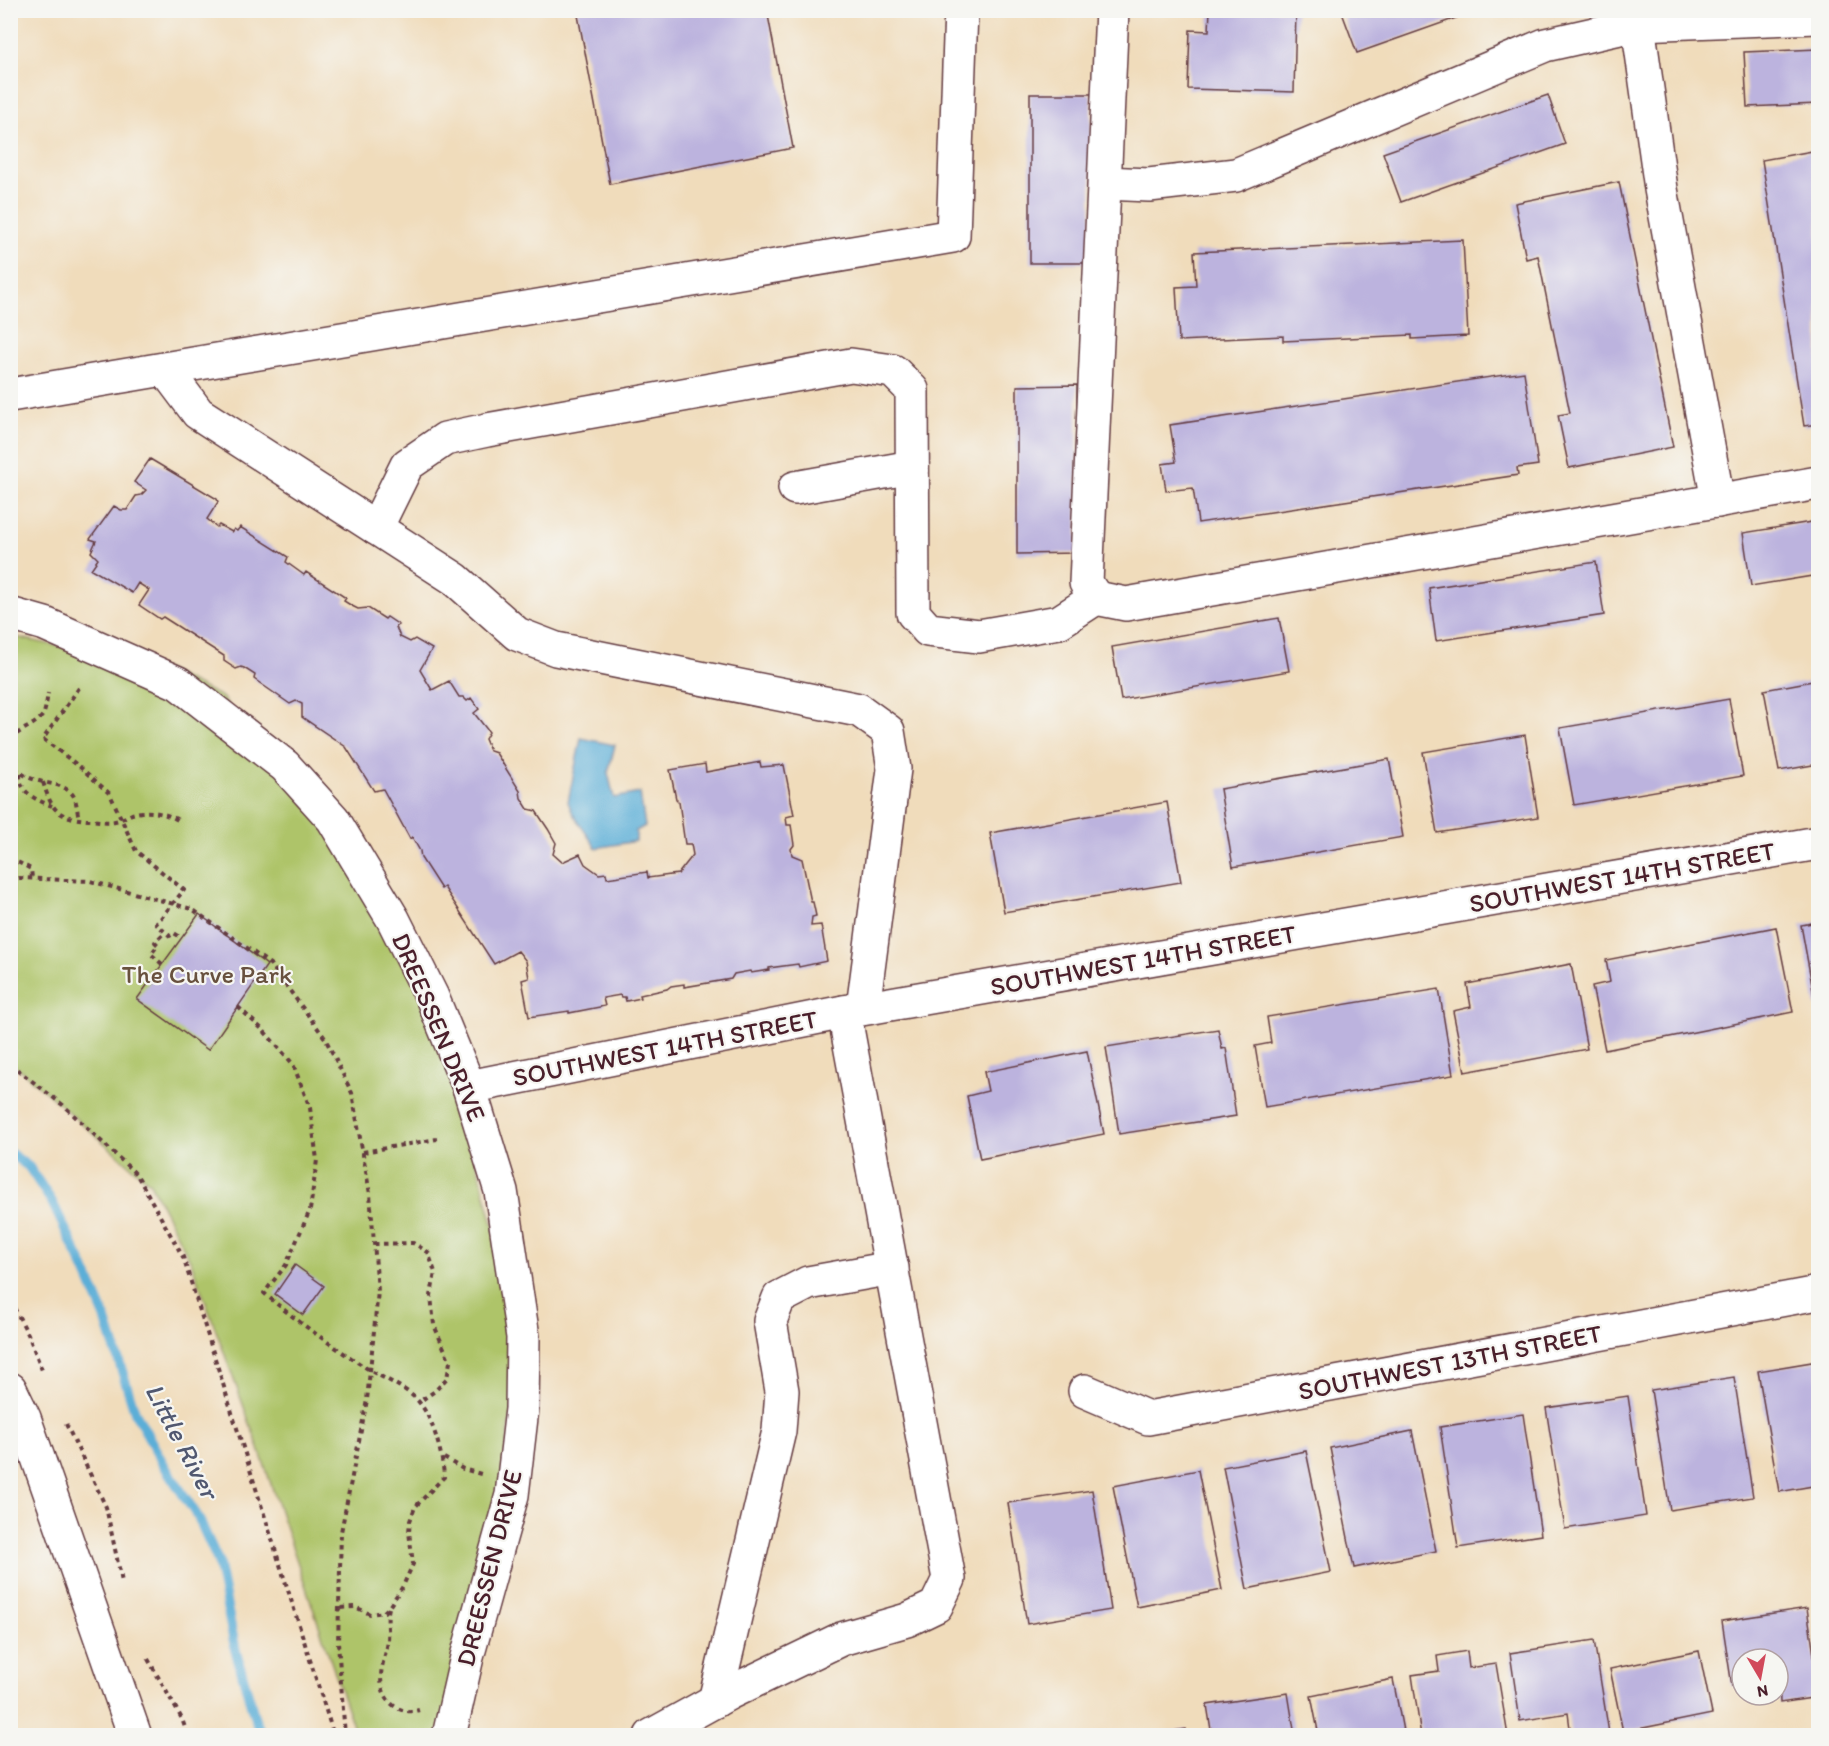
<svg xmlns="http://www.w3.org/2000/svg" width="1829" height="1746" viewBox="0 0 1829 1746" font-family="Itim,sans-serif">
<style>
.green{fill:#aec469;stroke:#7c724a;stroke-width:1.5}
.water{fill:#5caed7;stroke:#536681;stroke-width:1.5}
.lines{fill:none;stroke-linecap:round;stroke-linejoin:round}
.stream{stroke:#5caed7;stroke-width:10}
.building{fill:#bcb3de}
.minor-casing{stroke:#633b41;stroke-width:36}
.path{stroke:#633b41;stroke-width:4;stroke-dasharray:4.5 4.5;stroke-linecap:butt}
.minor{stroke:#fff;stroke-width:33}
.labels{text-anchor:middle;stroke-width:4.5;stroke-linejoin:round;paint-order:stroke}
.street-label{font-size:26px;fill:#4a1f2b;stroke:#f6f6f2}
.park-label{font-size:26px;fill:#68513e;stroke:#f6f6f2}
.water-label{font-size:27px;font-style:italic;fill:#515870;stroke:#f6f6f2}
</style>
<rect width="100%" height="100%" fill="#f6f6f2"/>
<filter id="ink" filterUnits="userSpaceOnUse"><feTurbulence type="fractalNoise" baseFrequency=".0167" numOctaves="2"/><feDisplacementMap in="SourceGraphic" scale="12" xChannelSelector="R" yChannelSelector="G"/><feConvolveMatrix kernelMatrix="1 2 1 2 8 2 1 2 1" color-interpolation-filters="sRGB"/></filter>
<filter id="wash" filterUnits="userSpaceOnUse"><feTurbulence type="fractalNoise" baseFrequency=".008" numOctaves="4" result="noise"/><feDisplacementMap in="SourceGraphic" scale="24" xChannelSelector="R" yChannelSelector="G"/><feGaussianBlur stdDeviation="1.35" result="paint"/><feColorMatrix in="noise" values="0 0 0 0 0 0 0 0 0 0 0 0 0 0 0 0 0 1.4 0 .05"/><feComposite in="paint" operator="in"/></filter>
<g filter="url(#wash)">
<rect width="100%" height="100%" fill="#f0dcbb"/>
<polygon class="green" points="11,636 165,669 222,697 420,950 523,1337 463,1735 356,1735 257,1443 191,1262 150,1183 11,1062"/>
<polygon class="water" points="581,738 615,745 608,773 614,798 640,793 645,826 636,831 636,841 596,848 573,814 568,802"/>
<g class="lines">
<polyline class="stream" points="10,1153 29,1167 52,1202 84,1268 105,1317 135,1412 165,1467 198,1517 218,1561 236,1652 255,1719 262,1736"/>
</g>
<g id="blocks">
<g class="building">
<polygon points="577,10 767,10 793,148 610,184"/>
<polygon points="1210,10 1296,10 1294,92 1188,89 1190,30 1209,31"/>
<polygon points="1341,10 1476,10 1476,11 1357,53"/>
<polygon points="1818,49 1818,104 1747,107 1744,52"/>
<rect x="1030" y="94" width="61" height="169"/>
<polygon points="1548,95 1565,144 1401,202 1383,153"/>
<polygon points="1818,150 1818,424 1804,426 1762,160"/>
<polygon points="1619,182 1673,447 1569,468 1558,415 1570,413 1538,256 1526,259 1515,203"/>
<polygon points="1463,240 1468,336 1412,339 1412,335 1283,341 1283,336 1179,341 1176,287 1196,286 1194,252"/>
<polygon points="1524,372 1538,465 1517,468 1518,475 1198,523 1193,488 1166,491 1162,464 1176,462 1170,425"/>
<polygon points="1077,385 1077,553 1017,554 1017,386"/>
<polygon points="150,459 217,499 218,502 207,519 217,527 219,525 232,532 234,529 237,531 240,527 288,557 286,562 304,575 306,572 346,598 344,601 352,606 358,609 368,608 385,619 387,617 399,625 396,627 400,637 410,642 415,639 432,649 420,670 432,690 449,681 459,697 463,697 467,701 471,698 479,709 474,713 489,732 485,739 490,751 496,753 520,791 521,798 528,809 536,811 548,829 556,843 553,854 562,862 580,854 585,864 599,874 606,873 607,878 647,872 648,878 678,874 693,855 691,844 685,844 679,802 676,799 670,770 705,764 706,772 760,762 761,767 784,765 794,815 786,817 787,825 791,825 794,845 791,849 792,855 802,859 811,902 813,902 816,916 812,917 811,926 821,925 827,961 799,967 798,964 769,968 769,970 751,973 750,971 734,974 731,979 684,987 684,984 671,986 667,989 640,995 641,998 626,1001 625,997 621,997 620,995 603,998 605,1006 569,1013 569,1011 529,1017 522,980 529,978 526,961 518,951 494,964 444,887 441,889 421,858 420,851 412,837 410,839 383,789 374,791 346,747 302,717 302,704 296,701 290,704 254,679 255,675 244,668 241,667 236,669 224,661 224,656 163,617 160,619 139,605 149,590 138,583 132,593 91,569 98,559 91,552 96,541 90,539 114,506 121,510 127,510 136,496 141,495 146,490 134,482"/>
<polygon points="1818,521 1818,575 1751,586 1743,533"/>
<polygon points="1596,562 1604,615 1436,641 1429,588"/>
<polygon points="1279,618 1289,671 1121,700 1112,647"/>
<polygon points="1818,680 1818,764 1779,771 1764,690"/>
<polygon points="1729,699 1743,776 1574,805 1560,728"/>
<polygon points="1525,735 1538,817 1437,833 1423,752"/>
<polygon points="1389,759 1403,837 1233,867 1220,789"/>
<polygon points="1167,802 1181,882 1004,912 990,833"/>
<polygon points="199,914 267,965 208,1050 137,999"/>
<polygon points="1818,922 1818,1006 1816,1007 1801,925"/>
<polygon points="1776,927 1793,1012 1605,1050 1592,986 1610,982 1606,960"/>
<polygon points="1571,964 1587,1049 1465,1072 1453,1011 1471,1007 1467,984"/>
<polygon points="1439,989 1453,1075 1265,1107 1255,1046 1271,1043 1267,1017"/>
<polygon points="1218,1029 1222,1049 1226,1048 1236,1116 1119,1134 1106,1047"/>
<polygon points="1087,1051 1104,1134 980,1159 967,1096 988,1091 984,1072"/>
<polygon points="295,1265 324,1286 303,1315 275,1294"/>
<polygon points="1818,1361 1818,1485 1779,1492 1758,1371"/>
<polygon points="1734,1377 1753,1497 1670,1510 1651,1390"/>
<polygon points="1628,1396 1646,1516 1565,1529 1546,1408"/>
<polygon points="1523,1414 1541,1535 1458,1548 1440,1427"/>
<polygon points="1412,1431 1436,1551 1354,1568 1330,1448"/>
<polygon points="1306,1451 1331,1572 1247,1589 1223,1467"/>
<polygon points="1198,1470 1222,1590 1137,1607 1113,1486"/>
<polygon points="1092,1490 1111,1610 1027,1624 1008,1503"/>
<polygon points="1807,1608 1818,1682 1818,1697 1780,1703 1778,1659 1742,1659 1742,1684 1732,1686 1722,1621"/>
<polygon points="1594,1640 1609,1733 1571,1736 1568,1713 1520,1721 1510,1653"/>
<polygon points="1467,1651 1469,1668 1496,1664 1508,1736 1421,1736 1412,1675 1439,1671 1437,1656"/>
<polygon points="1699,1651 1712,1714 1623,1732 1610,1669"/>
<polygon points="1393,1679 1404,1736 1319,1736 1311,1696"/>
<polygon points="1288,1693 1295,1736 1212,1736 1207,1705"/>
<polygon points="1186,1729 1187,1736 1152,1736 1152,1734"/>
</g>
</g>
</g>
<g filter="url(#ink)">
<use href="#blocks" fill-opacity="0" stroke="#633b41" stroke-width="1.5"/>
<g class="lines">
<g class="minor-casing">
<g id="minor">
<polyline points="1112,10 1086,583 1096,598 1126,604 1818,483"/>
<polyline points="1636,10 1661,189 1718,501"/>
<polyline points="1105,183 1149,185 1236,175 1545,45 1638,24 1818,17"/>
<polyline points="165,369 198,413 455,579 517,634 556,649 859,710 888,731 894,769 863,1008"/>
<polyline points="10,395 953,236 961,10"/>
<polyline points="795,488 912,467"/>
<polyline points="376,528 407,465 445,439 487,430 851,365 893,371 912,390 913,613 928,630 979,636 1059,622 1096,598"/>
<polyline points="10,614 45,624 178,683 285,766 333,819 393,919 432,997 469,1087 501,1191 523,1337 522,1409 512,1495 467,1657 449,1736"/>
<polyline points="469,1087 844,1012 1818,843"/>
<polyline points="10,1389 24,1418 135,1736"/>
<polyline points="1085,1391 1148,1418 1818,1293"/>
<polyline points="715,1701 779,1431 782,1391 770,1321 779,1298 808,1283 892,1268"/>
<polyline points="651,1736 729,1693 841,1639 907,1620 936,1606 949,1579 844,1012"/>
</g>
</g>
<g class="path">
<polyline points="79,688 43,739 80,767 110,794 136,851 184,890 156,924 170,936 174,933 182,938"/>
<path d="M10,740C19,729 38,725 44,713C46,707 47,699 48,693"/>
<path d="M10,760C27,790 60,777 73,795C77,801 77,812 79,819"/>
<path d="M20,774C19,793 37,800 52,806"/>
<path d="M43,782C52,811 57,817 87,820C96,820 106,823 115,821C121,820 127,816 132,814C148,809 168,813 181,822"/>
<polyline points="10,858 31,869 32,878"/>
<polyline points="10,880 19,878 90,881 192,909 199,914 270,964 325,1038 352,1093 370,1194 378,1291 367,1400 341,1532 338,1643 345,1736"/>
<polyline points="162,964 151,954 158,945 155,942 165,932"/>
<path d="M238,1007L263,1030L293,1064L310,1108L317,1160L310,1210L286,1265L264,1293C297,1322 334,1347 371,1371C385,1379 402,1386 414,1397C432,1412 443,1455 444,1477L415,1507L410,1521L409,1532L413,1564L403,1586L389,1607L384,1612L370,1614L355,1607L339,1608"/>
<polyline points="10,1064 63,1105 137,1175 183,1257 334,1736"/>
<polyline points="363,1152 437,1139"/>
<polyline points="374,1244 413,1243 428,1252 435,1272 431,1296 434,1325 450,1362 447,1378 435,1391 419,1402"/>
<polyline points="10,1300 28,1334 42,1370"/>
<polyline points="66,1424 106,1507 122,1582"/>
<polyline points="444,1458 463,1469 481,1474"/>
<path d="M389,1608C386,1619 389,1629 388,1640C387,1652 381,1664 381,1677C381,1699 397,1716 419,1710"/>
<polyline points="148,1659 182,1719 188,1736"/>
</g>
<use href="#minor" class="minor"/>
</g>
</g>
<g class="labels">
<g class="street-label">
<text transform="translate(1622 877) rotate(-10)" y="9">SOUTHWEST 14TH STREET</text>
<text transform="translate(1143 960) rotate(-10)" y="9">SOUTHWEST 14TH STREET</text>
<text transform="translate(439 1027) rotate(67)" y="9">DREESSEN DRIVE</text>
<text transform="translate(665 1048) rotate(-11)" y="9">SOUTHWEST 14TH STREET</text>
<text transform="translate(1450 1362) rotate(-11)" y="9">SOUTHWEST 13TH STREET</text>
<text transform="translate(489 1568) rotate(-76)" y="9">DREESSEN DRIVE</text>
</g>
<g class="park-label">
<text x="207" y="983">The Curve Park</text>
</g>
<g class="water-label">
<text transform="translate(182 1441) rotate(62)" y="9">Little River</text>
</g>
</g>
<rect width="1829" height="1746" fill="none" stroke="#f6f6f2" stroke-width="36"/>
<g transform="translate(1760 1677) rotate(170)"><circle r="28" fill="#f6f6f2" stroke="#b1a0a2" stroke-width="1.5"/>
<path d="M0-4.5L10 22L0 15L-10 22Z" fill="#d1495b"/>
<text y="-9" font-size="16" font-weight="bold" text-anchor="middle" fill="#4a1f2b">N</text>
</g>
</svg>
